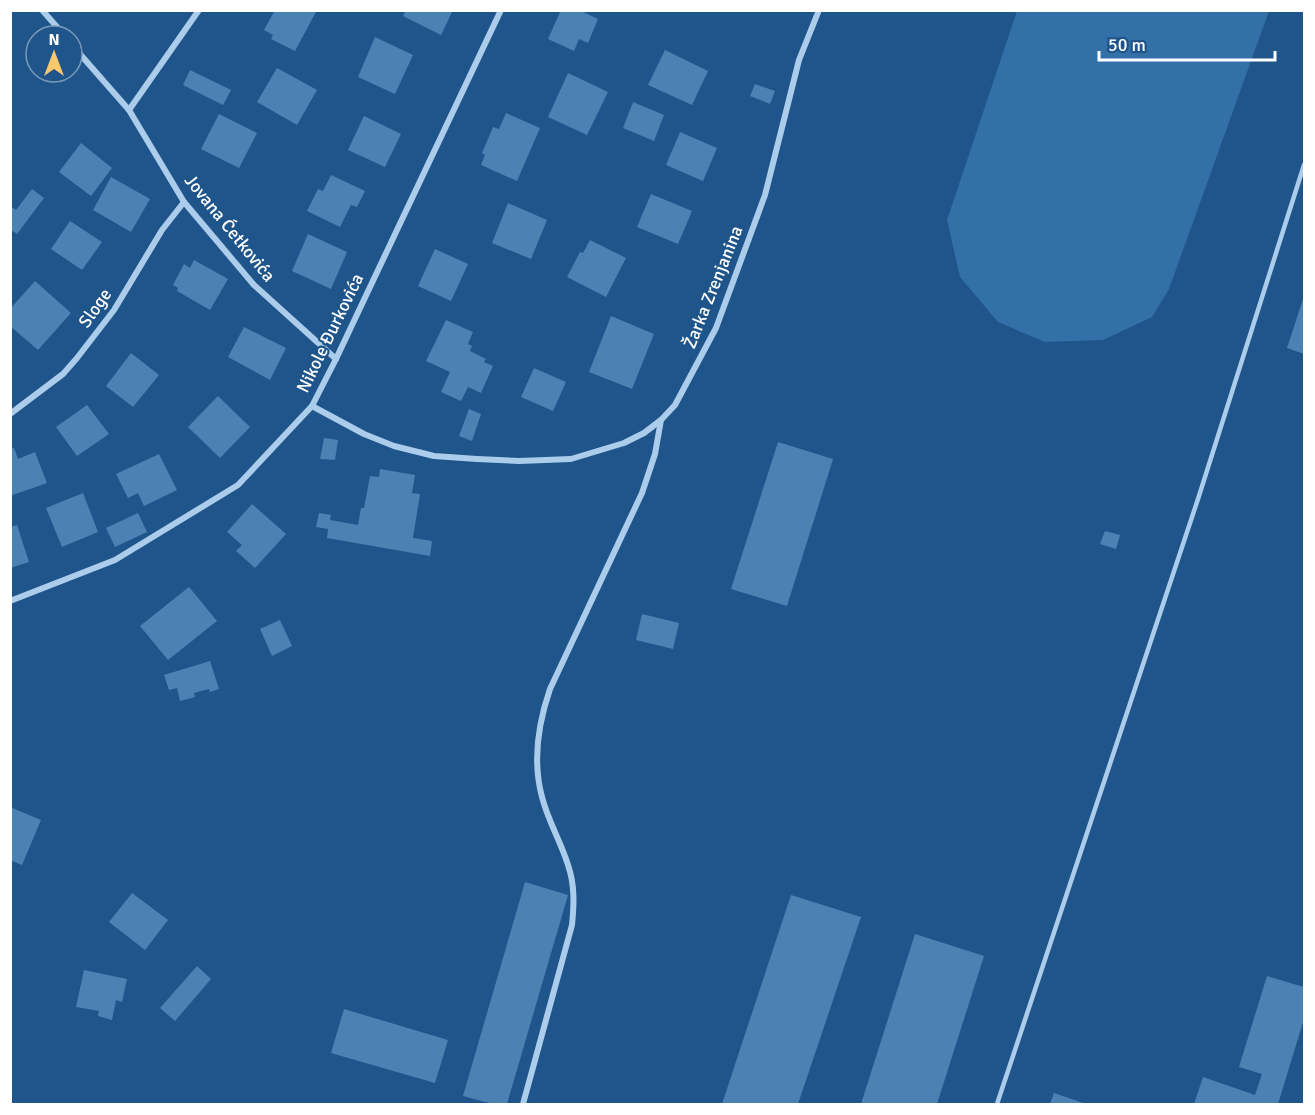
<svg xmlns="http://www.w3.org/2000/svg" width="1315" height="1115" viewBox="0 0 1315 1115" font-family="Signika,sans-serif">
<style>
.green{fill:#3370a8}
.building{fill:#4c81b4}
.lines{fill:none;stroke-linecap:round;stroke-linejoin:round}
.lane{stroke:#abcdeb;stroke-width:4.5}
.street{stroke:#abcdeb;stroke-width:6}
.labels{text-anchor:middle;stroke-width:4.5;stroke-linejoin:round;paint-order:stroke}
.street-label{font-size:18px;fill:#fff;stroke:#1f558a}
</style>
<rect width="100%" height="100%" fill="#1f558a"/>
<polygon class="green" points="1017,11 1269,11 1169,289 1152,317 1103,340 1045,342 998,322 960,277 947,220"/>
<g class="building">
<polygon points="275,10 317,10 295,51 271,39 273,35 264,30"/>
<polygon points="406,10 453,10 441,35 403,16"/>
<polygon points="561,10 579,10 598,19 588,43 579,39 574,51 548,39"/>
<polygon points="375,37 413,55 395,94 358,77"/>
<polygon points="665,50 708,71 692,105 648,85"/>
<polygon points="277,68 317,90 297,125 257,102"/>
<polygon points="190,70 231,90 223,105 183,85"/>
<polygon points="568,73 608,92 587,135 548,117"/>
<polygon points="755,84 775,91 770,104 750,96"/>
<polygon points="633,102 664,115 654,141 623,128"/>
<polygon points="506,113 540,128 517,181 481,165 485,155 482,153 493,127 499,129"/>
<polygon points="219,114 257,133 239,168 201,149"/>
<polygon points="364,116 401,134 385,167 348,150"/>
<polygon points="680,132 717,148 703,181 666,165"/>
<polygon points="81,143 112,168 91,196 59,172"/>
<polygon points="331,175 365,191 357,207 351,205 340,227 307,211 318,189 323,191"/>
<polygon points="111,177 150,199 131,232 93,210"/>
<polygon points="32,189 44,198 17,234 10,229 10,206 16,210"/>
<polygon points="651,194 692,211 678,244 637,227"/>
<polygon points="508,203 547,220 531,259 492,243"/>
<polygon points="70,221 102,242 82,270 51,249"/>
<polygon points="308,234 347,252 331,289 292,271"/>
<polygon points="590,240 626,258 606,297 567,277 580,252 583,253"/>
<polygon points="435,249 468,264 451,301 418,286"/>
<polygon points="194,260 228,279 210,310 177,291 178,288 173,285 184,264 190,268"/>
<polygon points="35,281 71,313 38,350 10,326 10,309"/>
<polygon points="1304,296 1304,354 1287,348"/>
<polygon points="611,316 654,334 632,389 589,372"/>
<polygon points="446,320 473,332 468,344 472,346 470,351 486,359 484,362 493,366 481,393 468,387 461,401 441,392 450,372 426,361"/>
<polygon points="244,327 286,348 270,380 228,357"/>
<polygon points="131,353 159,375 133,407 106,386"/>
<polygon points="534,368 566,382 553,411 521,397"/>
<polygon points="218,396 250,427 220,458 188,427"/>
<polygon points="87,405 109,434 77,456 56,427"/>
<polygon points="469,409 481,414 472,441 459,436"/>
<polygon points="324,438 338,440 335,460 320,459"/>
<polygon points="778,442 833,459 787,606 731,589"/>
<polygon points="14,448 18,459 35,452 47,483 10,496 10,449"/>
<polygon points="159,454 177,490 144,506 138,493 128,498 116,474"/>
<polygon points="380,469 415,475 412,493 420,494 413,538 432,541 430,556 327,538 328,529 316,527 319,513 331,515 330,520 358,525 361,508 364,508 370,476 379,477"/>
<polygon points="83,493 98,532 62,547 46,508"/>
<polygon points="252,504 286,534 255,568 236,551 242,545 227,532"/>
<polygon points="138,513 147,532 115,547 106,528"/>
<polygon points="17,525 29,562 10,568 10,527"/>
<polygon points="1105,531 1120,535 1116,549 1100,544"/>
<polygon points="189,587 217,621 168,660 140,626"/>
<polygon points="642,614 679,623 673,649 636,640"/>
<polygon points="280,620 292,646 272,656 260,629"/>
<polygon points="210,661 219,689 210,692 209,689 194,693 195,697 180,701 177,688 169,690 164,675"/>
<polygon points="10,807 41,820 22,865 10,860"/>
<polygon points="525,882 568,895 507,1104 493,1104 463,1096"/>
<polygon points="132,893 168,920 145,950 109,922"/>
<polygon points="791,895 861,917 798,1104 722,1104"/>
<polygon points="915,934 984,956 937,1104 861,1104"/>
<polygon points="197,966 211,979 175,1021 160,1008"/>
<polygon points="84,970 127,979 122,1002 116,1000 112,1020 98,1016 99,1011 76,1007"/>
<polygon points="1267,976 1304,987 1304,1019 1278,1104 1194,1104 1203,1077 1255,1095 1262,1074 1239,1067"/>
<polygon points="344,1009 448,1040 435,1083 331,1053"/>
<polygon points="1054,1093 1086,1104 1050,1104"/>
</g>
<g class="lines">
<polyline class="lane" points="997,1104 1198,499 1304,165"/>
<g class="street">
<polyline points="42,10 65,36"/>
<polyline points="72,45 129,110 184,202 254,285 336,359"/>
<polyline points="129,110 199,10"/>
<polyline points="312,406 364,434 394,446 434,456 477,459 519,461 571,459 624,443 644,433 661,420 675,405 716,328 765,195 799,60 819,10"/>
<polyline points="10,414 63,374 77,358 114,310 162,230 184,202"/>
<polyline points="10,601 115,560 238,485 312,406 336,359 501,10"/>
<path d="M523,1104L572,925C574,905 575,885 568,865C561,842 548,821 542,797C532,760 538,724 550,689L642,493L655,454L661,420"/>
</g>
</g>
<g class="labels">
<g class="street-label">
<text transform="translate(230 228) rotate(51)" y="6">Jovana Ćetkovića</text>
<text transform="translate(713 287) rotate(-68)" y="6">Žarka Zrenjanina</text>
<text transform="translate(95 308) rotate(-55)" y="6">Sloge</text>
<text transform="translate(330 333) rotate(-64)" y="6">Nikole Đurkovića</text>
</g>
</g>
<rect width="1315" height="1115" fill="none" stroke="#ffffff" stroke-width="24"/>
<g transform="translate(54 54)"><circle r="28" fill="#1f558a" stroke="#7999b9" stroke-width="1.5"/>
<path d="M0-4.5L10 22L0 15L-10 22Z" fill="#f9c76c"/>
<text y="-9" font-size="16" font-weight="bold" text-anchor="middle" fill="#ffffff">N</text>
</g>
<path d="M1099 51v9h176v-9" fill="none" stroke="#ffffff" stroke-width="3"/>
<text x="1108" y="51" font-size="18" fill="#ffffff" stroke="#1f558a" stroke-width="4.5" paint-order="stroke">50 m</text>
</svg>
